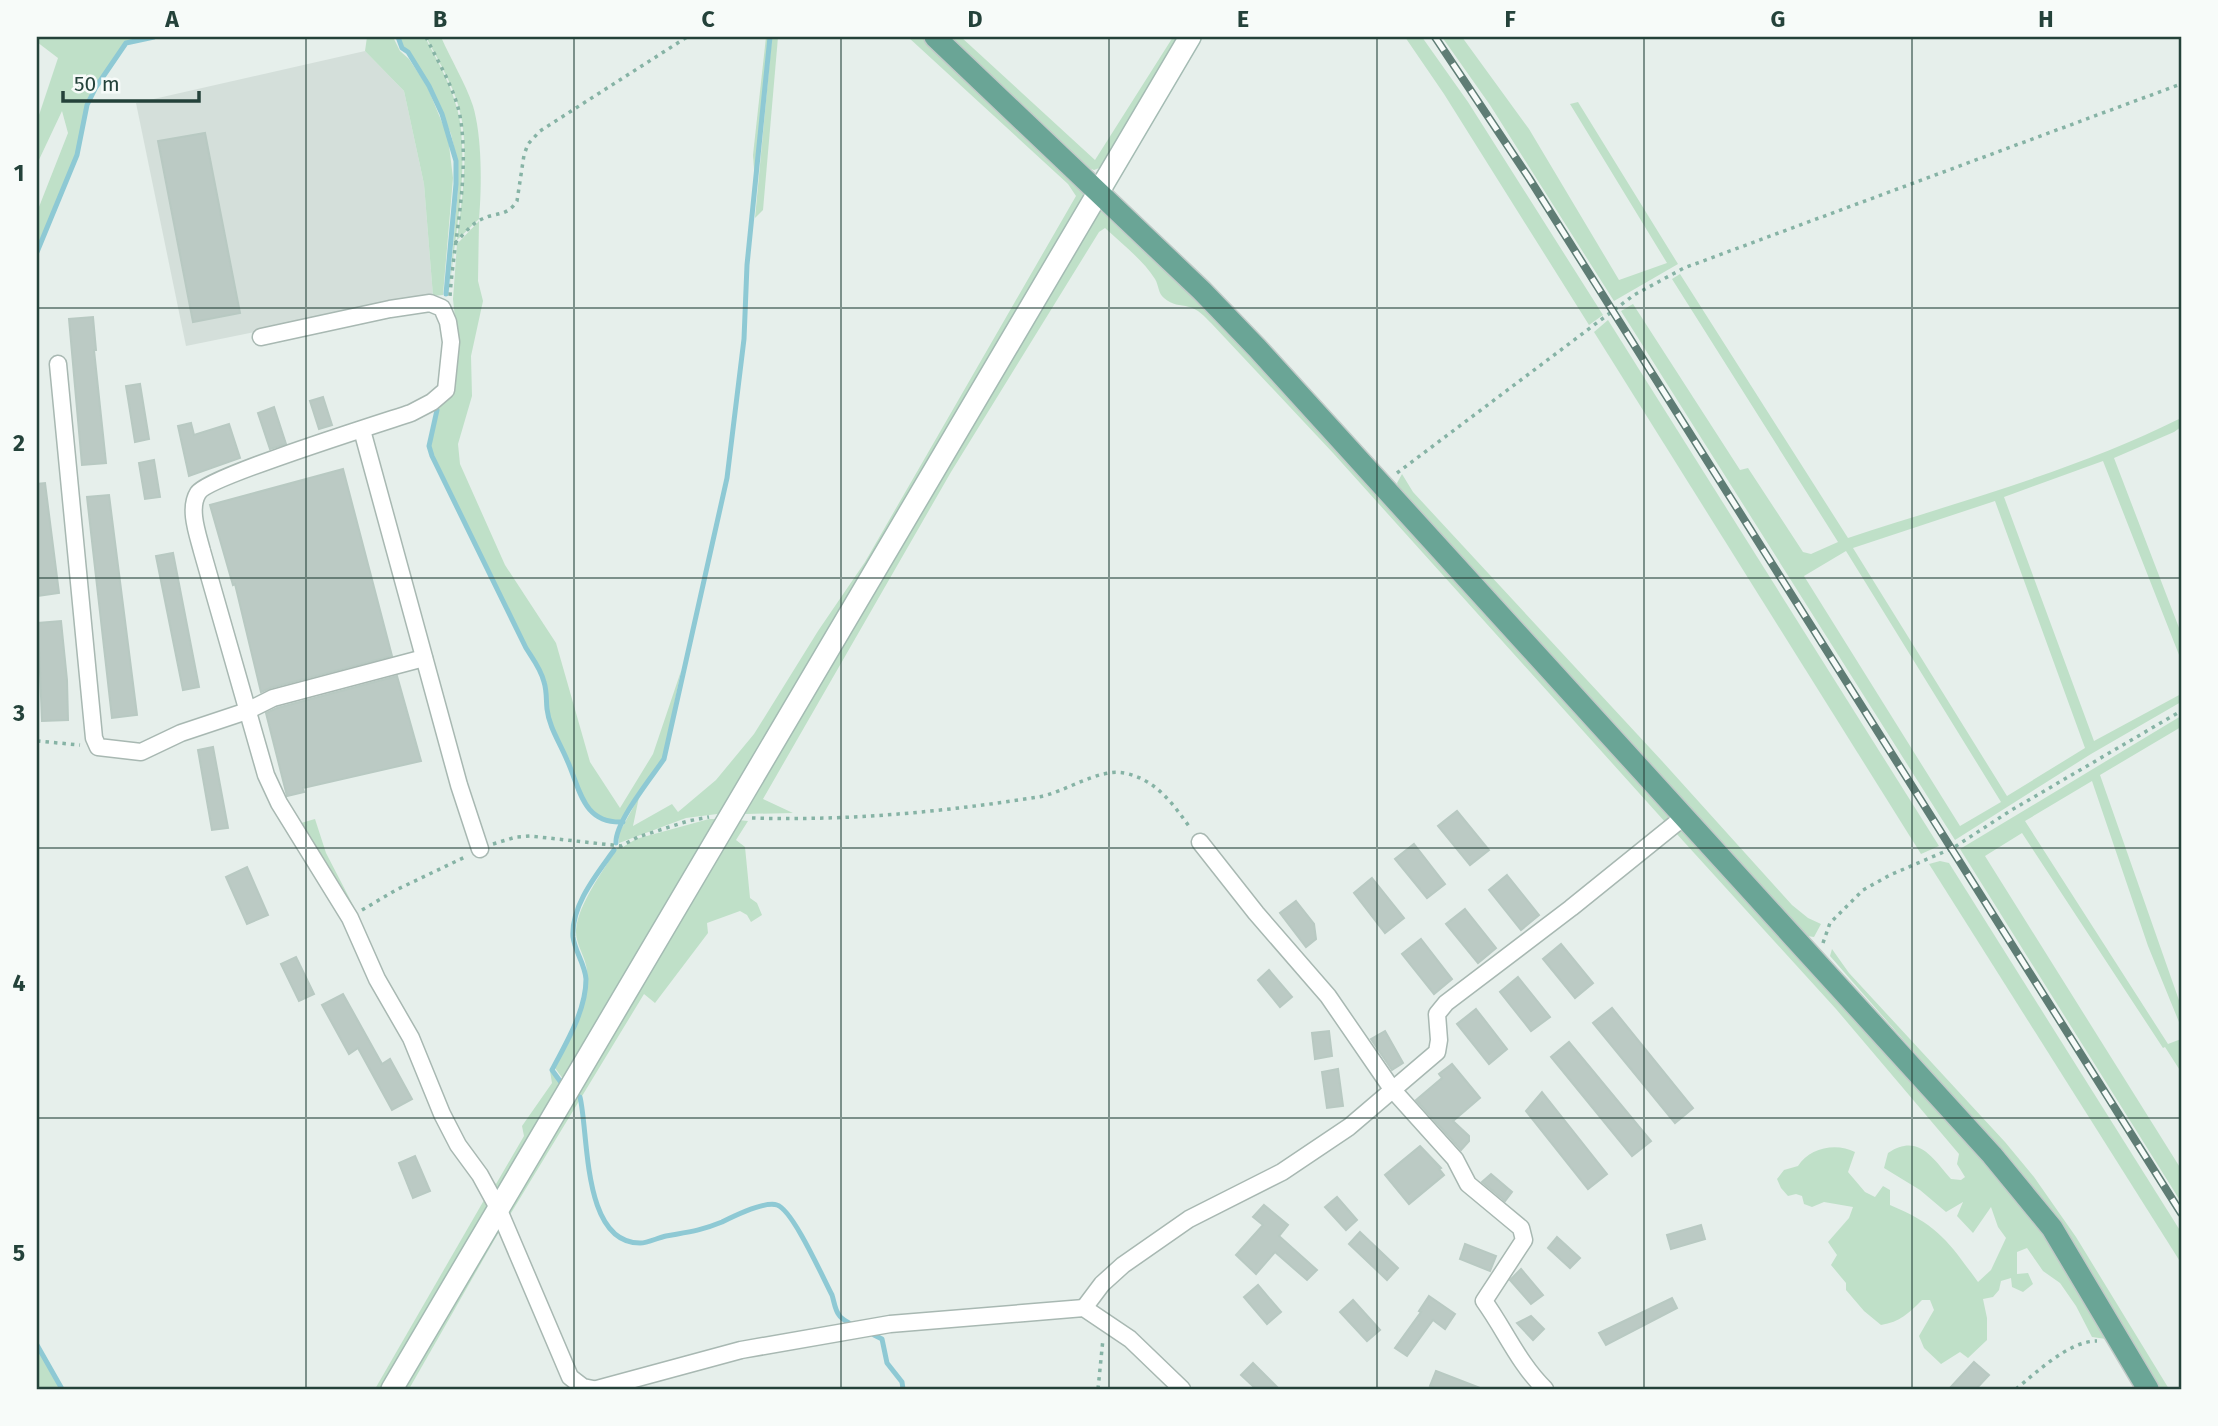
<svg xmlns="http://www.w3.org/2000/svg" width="2218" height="1426" viewBox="0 0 2218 1426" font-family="'Fira Sans',sans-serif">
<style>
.built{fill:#d4dfda}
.green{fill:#bfe0c8;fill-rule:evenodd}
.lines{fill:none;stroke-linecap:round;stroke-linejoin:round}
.stream{stroke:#8ec9d4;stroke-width:5}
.building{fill:#bbcac4;stroke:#b8c9c2;stroke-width:2}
.minor-casing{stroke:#a8b8b2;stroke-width:19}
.secondary-casing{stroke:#a4bbb3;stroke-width:24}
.primary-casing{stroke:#c2cac8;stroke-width:24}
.path{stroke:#86b3a5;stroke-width:3.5;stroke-dasharray:3.5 5;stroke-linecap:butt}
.minor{stroke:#fff;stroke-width:16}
.secondary{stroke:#fff;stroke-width:21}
.primary{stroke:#6aa596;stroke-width:21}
.rail-casing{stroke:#5f7d75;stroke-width:8}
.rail{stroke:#f7fbf9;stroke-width:5;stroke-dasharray:16;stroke-linecap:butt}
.grid{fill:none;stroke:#24423a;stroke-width:2;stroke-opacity:0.55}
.neatline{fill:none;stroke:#24423a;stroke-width:2.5}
.grid-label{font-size:23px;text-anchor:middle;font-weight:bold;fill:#24423a}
</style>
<rect width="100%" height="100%" fill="#e6efeb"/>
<polygon class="built" points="365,51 404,91 424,184 433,296 186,346 136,103"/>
<g class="green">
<polygon points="37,37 149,37 126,42 95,87 86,104 76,155 37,250 37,212 68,133 62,111 37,164 37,121 58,58 37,42"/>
<polygon points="367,37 393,37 400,51 409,59 427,86 448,137 453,178 443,295 433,296 424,184 404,91 365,51"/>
<path d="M399,37H425C439,64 455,91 460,122C468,180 454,238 449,295L458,188L457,160L451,134L430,85L409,51L403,47Z"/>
<path d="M426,37H441C451,60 465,82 473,106C482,136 482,187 479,219L457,240C462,201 468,160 462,121C457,91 440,64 426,37Z"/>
<polygon points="766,37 769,37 755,183 753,155"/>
<polygon points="772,37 778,37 763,210 755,218"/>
<polygon points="908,37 923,37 1084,192 1084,198 725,813 686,818 619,843 619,833 639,797 633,826 672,804 678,812 716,780 754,734 818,631 865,562 1076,196 1068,184"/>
<polygon points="946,37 961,37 1095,160 1173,37 1183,37 1102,167 1094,170 1084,166"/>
<polygon points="1405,37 1422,37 1468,102 1603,315 1589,325 1444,94"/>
<polygon points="1442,37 1462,37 1529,129 1619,280 1667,263 1570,104 1578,102 1678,264 1614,301 1490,105"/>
<path d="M1101,211L1201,305L1265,372L1669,813L1670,819L1666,823L1333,453L1211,323C1205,317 1198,309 1189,307C1179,304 1173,306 1164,298C1158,293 1159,286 1155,279C1143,260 1122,244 1105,228L1099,232L951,472L763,799L793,813L745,814L896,550L1096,212Z"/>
<path d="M479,221L478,281L483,301L471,356L472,396L458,444L460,464L505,565L556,643L590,762L620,808L653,754L681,671L663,759L635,796L623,820C583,826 580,785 568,759C561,743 552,730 548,714C546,703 548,692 545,681C541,669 534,659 526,648L432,456L430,446L438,410L449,393L456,328L453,299L457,244Z"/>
<path d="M1680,274L1848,538C1960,501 2075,471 2181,418V427L2174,432L2114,458L2181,633V660L2103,461L2004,497L2094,741L2181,694V702L2091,754L1955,840L1621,311L1633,304L1740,470L1748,468L1803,552L1811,554L1838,542L1672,279ZM1995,501L2085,748L2007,796L1853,548ZM1846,551L2001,802L1960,826L1804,576Z"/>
<polygon points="1608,320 1939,846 1921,854 1594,332"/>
<polygon points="1402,474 1413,492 1662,761 1792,905 1808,918 1821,924 1814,937 1807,936 1400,491 1397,483"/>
<polygon points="2181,716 2181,727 2100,775 2181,1006 2181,1027 2148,946 2092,781 2025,821 2168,1044 2181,1039 2181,1072 2165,1047 2163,1048 2022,833 1985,856 2181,1169 2181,1202 1960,849"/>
<polygon points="315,819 326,853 354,907 350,909 301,823"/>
<path d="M709,819H720L566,1083L555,1068C569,1038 590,1006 587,971C586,957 575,944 576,930C578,904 604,870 617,848L623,847L636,839Z"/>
<polygon points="737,820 748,821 736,840 745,847 750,898 757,903 762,915 751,922 747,915 740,911 707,923 708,933 655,1003 644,994 508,1218 503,1208"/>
<path d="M1681,829L1993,1166L2057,1252L2106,1339L2092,1337L2076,1306L2060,1283L2043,1271L2027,1248L2017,1252V1274L2028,1273L2033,1284L2023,1292L2012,1287L2011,1278L2001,1281L1999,1290L1993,1297L1983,1299L1987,1318V1340L1968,1358L1960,1352L1941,1364L1924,1348L1919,1336L1934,1310L1930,1300H1922C1909,1313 1900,1322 1881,1325L1864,1311L1846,1290V1283L1831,1265L1837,1255L1828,1242L1849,1218L1853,1207L1824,1202L1812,1207L1804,1204L1802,1196L1796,1194L1788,1196L1781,1188L1777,1179L1784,1170L1798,1166C1809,1148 1836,1142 1855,1152L1848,1172L1865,1192L1875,1197L1883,1186L1890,1190V1205C1938,1225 1948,1241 1978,1282L1991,1270L2006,1238L1998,1227L1991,1207L1973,1233L1957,1216L1963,1202L1946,1212L1920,1190L1884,1168L1888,1153C1918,1133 1932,1157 1951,1179L1961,1180L1965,1177L1957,1164L1959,1154L1836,1009L1675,832Z"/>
<polygon points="1940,861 1949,863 2181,1232 2181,1263 1929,864"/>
<polygon points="1832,949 1849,973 2005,1142 2034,1177 2076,1237 2169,1389 2158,1389 2073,1243 2021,1174 1830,956"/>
<polygon points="550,1071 563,1087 496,1198 481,1172 496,1184 524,1136 522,1126 552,1083"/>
<polygon points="487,1195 491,1202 384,1389 375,1389"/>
<polygon points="496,1220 500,1230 409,1389 401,1389"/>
<polygon points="37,1347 61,1389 37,1389"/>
</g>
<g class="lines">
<g class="stream">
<polyline points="398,37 402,48 408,52 429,86 442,114 456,161 456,184 446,294"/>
<polyline points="37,252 77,155 87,105 96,87 126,43 154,37"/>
<path d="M437,410L429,446L432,456L526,648C533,659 541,669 544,682C547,691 546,700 547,709C549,727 560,743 567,760C580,788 582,824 623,822"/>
<path d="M616,843C615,822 651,778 664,759L727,478L744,339L747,265L770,37"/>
<path d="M560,1081L552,1070C566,1043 586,1011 586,979C585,964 575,952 573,937C571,905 597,874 614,850"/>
<path d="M580,1097C589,1135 582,1243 640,1243C648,1243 657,1238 666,1236C688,1232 700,1231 722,1222C734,1216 765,1201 777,1205C793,1210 823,1278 832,1295C834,1301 835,1310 839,1315C841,1319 848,1322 852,1325"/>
<polyline points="874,1335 882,1339 887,1363 902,1382 903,1389"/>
<polyline points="37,1345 62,1389"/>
</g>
</g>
<g class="building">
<polygon points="205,133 240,313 193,322 158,141"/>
<polygon points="93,317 96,350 94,350 106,463 82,465 69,319"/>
<polygon points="140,384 149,439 135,442 126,386"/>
<polygon points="323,397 332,425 319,429 310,401"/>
<polygon points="274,407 286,444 270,449 258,413"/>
<polygon points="191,423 194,435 229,424 240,458 189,476 178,426"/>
<polygon points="154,460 160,497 145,499 139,463"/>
<polygon points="343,469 392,656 270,688 261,692 235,584 233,585 210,505"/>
<polygon points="45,483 59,593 37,596 37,484"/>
<polygon points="109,495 137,715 112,718 87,497"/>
<polygon points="173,553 199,687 183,690 156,556"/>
<polygon points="61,621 67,680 68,720 42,721 38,623"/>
<polygon points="397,676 421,761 303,788 304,792 287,796 266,713 277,708"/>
<polygon points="213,747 228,828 212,830 198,750"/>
<polygon points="1457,811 1489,850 1470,865 1438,826"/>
<polygon points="1414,844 1445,884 1427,898 1395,859"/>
<polygon points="247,867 268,915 247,924 226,877"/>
<polygon points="1507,875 1539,915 1521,930 1489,890"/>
<polygon points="1372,878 1404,918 1385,933 1354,893"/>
<polygon points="1296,901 1314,924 1316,939 1306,947 1280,913"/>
<polygon points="1465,909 1496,948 1478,963 1446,924"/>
<polygon points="1421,939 1452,979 1434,994 1402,954"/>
<polygon points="1561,944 1593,983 1575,998 1543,959"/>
<polygon points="296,957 314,994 299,1001 281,964"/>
<polygon points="1269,970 1292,997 1280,1007 1258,980"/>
<polygon points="1518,977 1550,1017 1531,1031 1500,992"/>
<polygon points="343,994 382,1064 390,1059 412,1099 392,1110 358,1048 349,1054 322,1005"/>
<polygon points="1612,1008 1693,1108 1675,1123 1593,1023"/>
<polygon points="1476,1009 1507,1049 1489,1064 1457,1024"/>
<polygon points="1329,1031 1332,1056 1315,1059 1312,1033"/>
<polygon points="1385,1031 1403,1063 1392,1070 1371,1039"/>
<polygon points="1569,1042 1651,1141 1632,1156 1551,1057"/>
<polygon points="1452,1064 1480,1098 1453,1121 1469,1136 1469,1141 1461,1150 1416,1100 1442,1078 1439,1074"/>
<polygon points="1338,1069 1343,1106 1327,1108 1322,1072"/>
<polygon points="1542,1092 1607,1174 1588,1189 1526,1111"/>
<polygon points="1420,1146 1441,1168 1439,1169 1444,1175 1409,1204 1385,1175"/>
<polygon points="415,1156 430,1191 413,1198 399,1163"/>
<polygon points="1491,1174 1512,1192 1505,1201 1482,1182"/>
<polygon points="1337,1197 1357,1220 1346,1230 1325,1207"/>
<polygon points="1264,1205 1288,1225 1279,1236 1317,1270 1307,1280 1275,1252 1256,1274 1236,1255 1263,1225 1253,1217"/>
<polygon points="1701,1225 1705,1239 1671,1249 1667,1235"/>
<polygon points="1360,1232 1398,1268 1387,1280 1349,1244"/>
<polygon points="1557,1237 1580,1258 1570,1268 1548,1248"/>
<polygon points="1465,1244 1496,1256 1490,1271 1460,1259"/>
<polygon points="1521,1269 1543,1295 1531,1304 1510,1280"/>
<polygon points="1258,1285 1281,1312 1267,1324 1244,1297"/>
<polygon points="1429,1296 1455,1314 1445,1329 1433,1320 1407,1356 1395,1348 1421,1312 1419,1311"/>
<polygon points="1672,1298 1677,1308 1606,1345 1599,1333"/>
<polygon points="1353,1300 1380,1330 1367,1341 1340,1312"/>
<polygon points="1531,1316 1544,1329 1533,1340 1517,1323"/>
<polygon points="1974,1362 1989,1375 1976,1389 1949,1389"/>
<polygon points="1253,1363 1279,1389 1256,1389 1241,1375"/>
<polygon points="1436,1371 1480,1388 1480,1389 1438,1389 1430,1386"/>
</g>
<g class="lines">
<g class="minor-casing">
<g id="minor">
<path d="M261,337L390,309L430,303L442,308L448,322L451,342L446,390L432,402L411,413C381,423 208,477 198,493C188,509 198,535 202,551L266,775L279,803L350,918L377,979L411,1038L442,1114L458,1145L480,1175L498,1208L570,1377L583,1387L593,1389"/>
<polyline points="58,364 94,738 98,747 141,752 181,733 247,711 273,698 424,658"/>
<polyline points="362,430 459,785 480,849"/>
<path d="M1200,842L1256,913L1328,996L1392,1089L1455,1159L1468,1184L1521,1228L1524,1240L1484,1301C1505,1330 1519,1364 1545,1389"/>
<polyline points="1084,1308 1102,1284 1123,1265 1189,1219 1282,1172 1349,1127 1437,1052 1439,1040 1437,1014 1446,1003 1571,908 1685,816"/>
<polyline points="597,1389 741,1350 890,1324 1084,1308 1130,1339 1182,1389"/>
</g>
</g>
<g class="secondary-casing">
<polyline id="secondary" points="392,1389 1190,37"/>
</g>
<g class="primary-casing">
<polyline id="primary" points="935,37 1202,291 1257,348 1992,1155 2052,1228 2148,1389"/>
</g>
<g class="path">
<path d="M426,37C439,64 457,92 461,122C469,180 454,238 450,296"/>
<path d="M455,243C463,235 471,224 482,219C496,212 507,217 517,201L524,155L528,144L540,131L687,37"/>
<polyline points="1397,473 1634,295 1684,268 2181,84"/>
<polyline points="37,741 80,745"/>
<path d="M752,818C847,821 943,812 1038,797C1064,793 1098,768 1124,773C1156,779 1173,804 1191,829"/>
<polyline points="493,844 516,837 530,836 621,846 638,837 688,821 709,817"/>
<polyline points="362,910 396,890 467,856"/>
<polyline points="1823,943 1830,923 1863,890 1890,875 1953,848 2010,811 2181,711"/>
<polyline points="1098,1389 1103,1339"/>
<path d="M2016,1389C2037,1372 2069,1341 2097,1341"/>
</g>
<use href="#minor" class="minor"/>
<use href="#secondary" class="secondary"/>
<use href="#primary" class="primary"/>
<g class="rail-casing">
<polyline id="rail" points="1435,37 1529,178 2181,1213"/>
</g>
<use href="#rail" class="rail"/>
</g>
<path class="grid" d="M306,37V1389M574,37V1389M841,37V1389M1109,37V1389M1377,37V1389M1644,37V1389M1912,37V1389M37,308H2181M37,578H2181M37,848H2181M37,1118H2181"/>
<rect width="2218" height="1426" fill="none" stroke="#f7fbf9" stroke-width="77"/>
<path d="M63 91v10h136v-10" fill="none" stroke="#24423a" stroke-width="3.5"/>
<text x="74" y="91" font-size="21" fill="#24423a" stroke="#f7fbf9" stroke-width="5" paint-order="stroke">50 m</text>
<rect x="38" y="38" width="2142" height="1350" class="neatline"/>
<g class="grid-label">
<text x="172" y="27">A</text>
<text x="440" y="27">B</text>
<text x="708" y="27">C</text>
<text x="975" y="27">D</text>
<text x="1243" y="27">E</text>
<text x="1510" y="27">F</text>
<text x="1778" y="27">G</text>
<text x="2046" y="27">H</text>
<text x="19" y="181">1</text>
<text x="19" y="451">2</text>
<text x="19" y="721">3</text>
<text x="19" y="991">4</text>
<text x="19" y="1261">5</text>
</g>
</svg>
